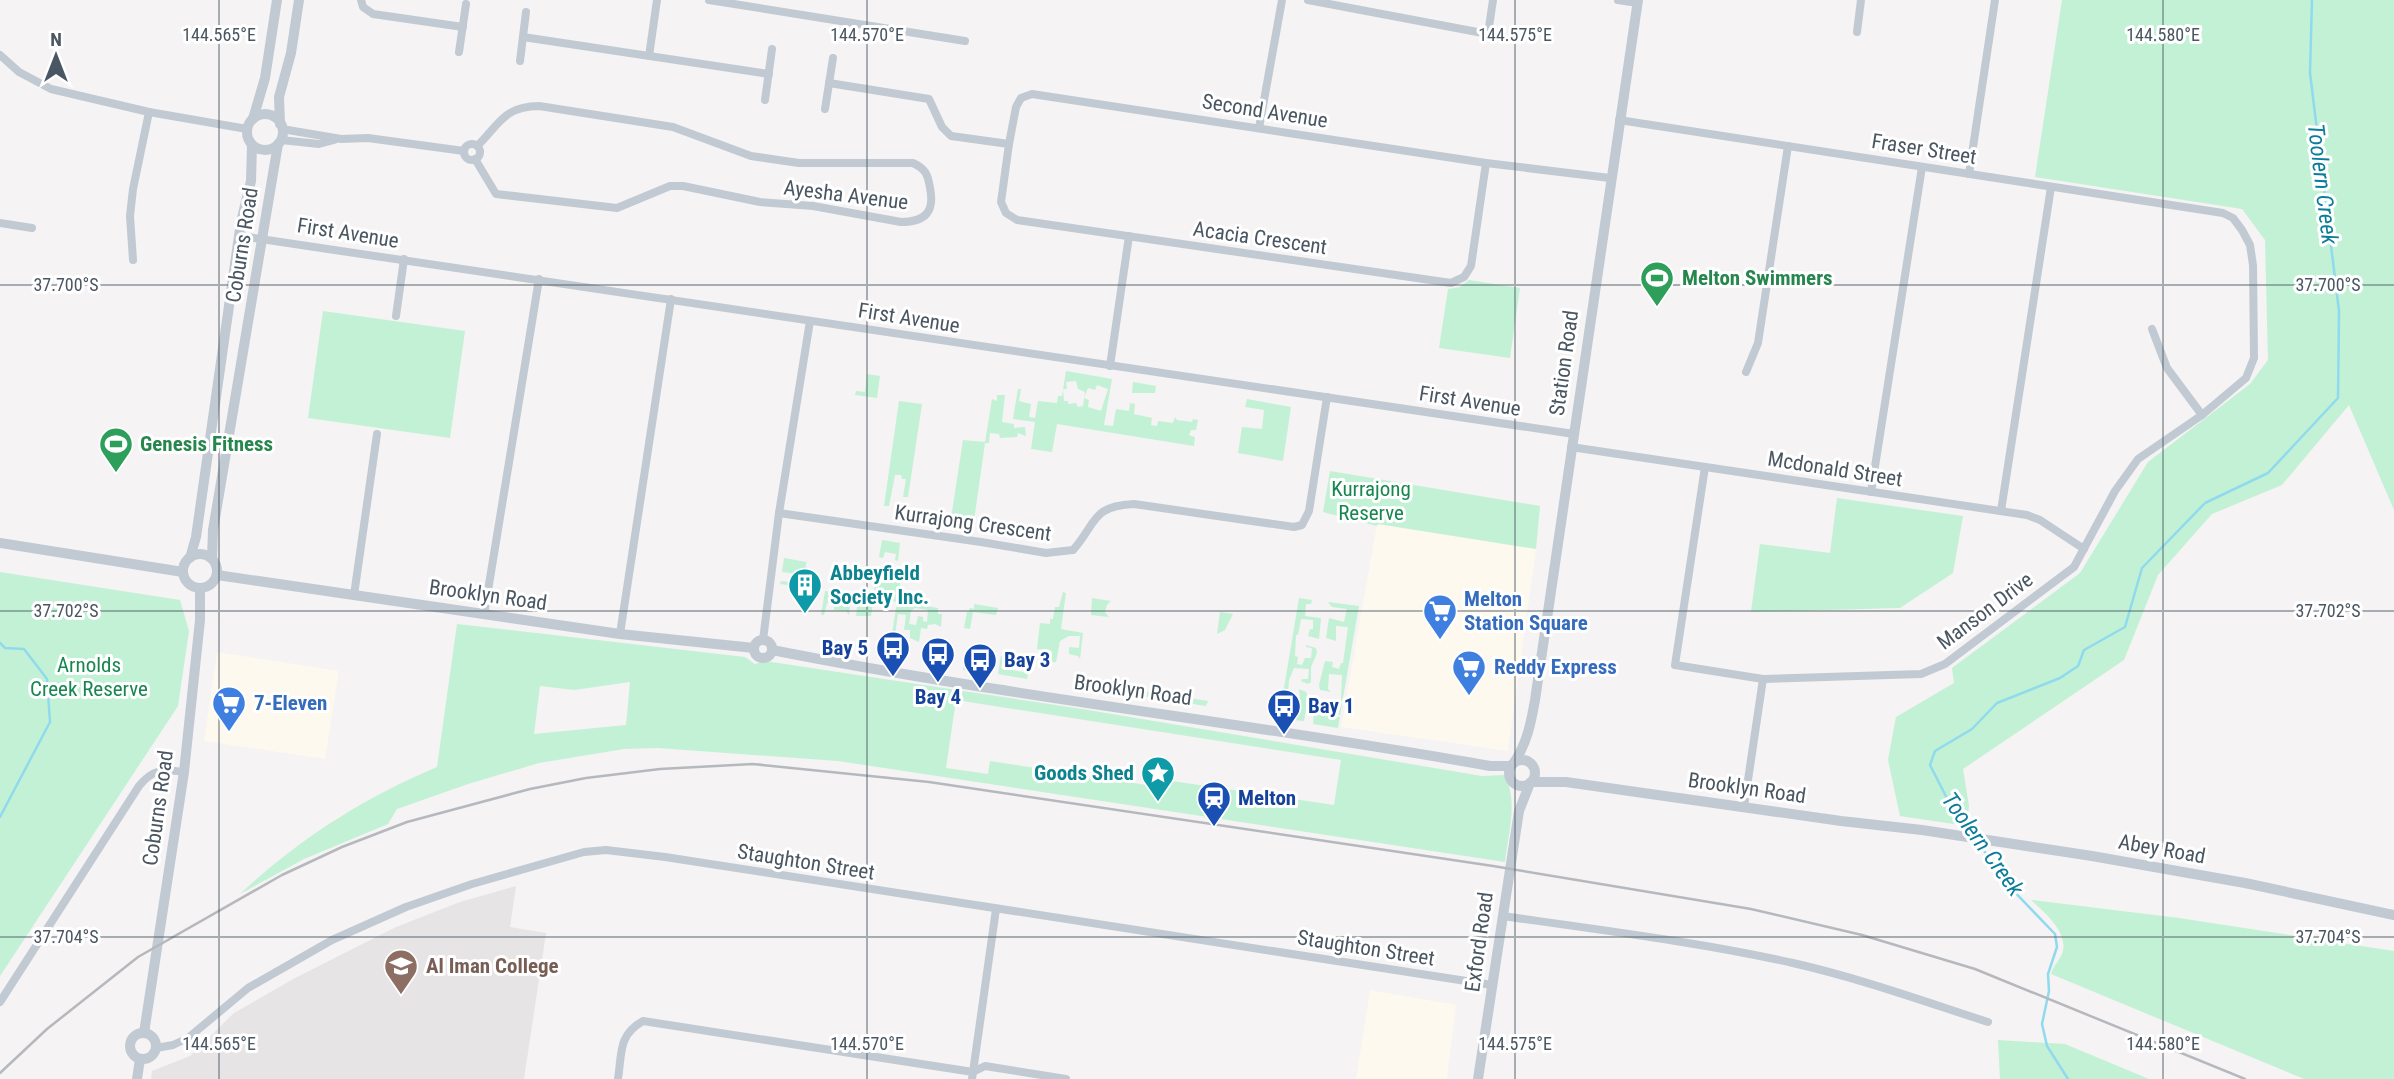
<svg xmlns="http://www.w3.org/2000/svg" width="2394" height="1079" viewBox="0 0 2394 1079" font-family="'Roboto Condensed',sans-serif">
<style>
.commercial{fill:#fdf9ef}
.education{fill:#e6e4e5}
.green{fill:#c3f1d5;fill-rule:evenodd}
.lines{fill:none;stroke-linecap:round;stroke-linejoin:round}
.stream{stroke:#90daee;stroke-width:2.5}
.minor{stroke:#c1cad2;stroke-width:8}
.tertiary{stroke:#c1cad2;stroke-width:10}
.rail{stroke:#b5b8bd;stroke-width:2.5}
.ticks{fill:none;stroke:#4a5661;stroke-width:2;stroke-opacity:0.45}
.labels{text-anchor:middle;stroke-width:6;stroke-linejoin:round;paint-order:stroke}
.street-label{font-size:21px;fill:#4a5661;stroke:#fff}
.leisure-label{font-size:21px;font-weight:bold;fill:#27864d;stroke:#fff;text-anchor:start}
.park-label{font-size:21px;fill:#17864f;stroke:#fff}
.culture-label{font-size:21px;font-weight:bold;fill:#0d838f;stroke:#fff;text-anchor:start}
.shop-label{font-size:21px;font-weight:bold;fill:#366cbe;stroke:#fff;text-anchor:start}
.transit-label{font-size:21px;font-weight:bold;fill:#164399;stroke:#fff;text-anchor:start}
.education-label{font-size:21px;font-weight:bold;fill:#785e54;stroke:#fff;text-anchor:start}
.water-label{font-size:23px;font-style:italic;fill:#0c7c9b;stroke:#fff}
.ticks-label{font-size:18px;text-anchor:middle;fill:#4a5661;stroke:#fff;stroke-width:6;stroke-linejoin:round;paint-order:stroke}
</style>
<rect width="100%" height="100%" fill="#f5f3f3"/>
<g class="commercial">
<polygon points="1377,524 1536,549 1508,751 1341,727"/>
<polygon points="217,652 339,671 325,759 204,741"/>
<polygon points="1370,990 1456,1005 1447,1079 1356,1079"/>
</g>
<polygon class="education" points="516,886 510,927 546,933 524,1079 151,1079 152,1071 190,1056 234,1013 295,978 396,927 460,902"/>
<g class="green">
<polygon points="2062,0 2394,0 2394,510 2349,405 2282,485 2212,514 2158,575 2124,660 1963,769 1969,806 1967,826 1900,816 1888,760 1896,717 1954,683 1952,668 2080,573 2148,462 2250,384 2268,360 2265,240 2242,209 2035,177"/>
<polygon points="1469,280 1520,288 1510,358 1439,348 1448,289 1460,287"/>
<polygon points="323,311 465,331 450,438 308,418"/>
<path d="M1066,371L1112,379L1104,425L1113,426L1116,409L1129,411L1130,403L1135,404L1134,414L1152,418L1151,425L1157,426L1158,421L1173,423L1175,417L1177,420L1192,422L1193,419L1198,420L1196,430H1191L1189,435L1195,437L1194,446L1057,424L1052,452L1031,449L1035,422L1013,419L1018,389H1021L1019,401L1031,404L1029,417L1035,418L1038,401L1057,403L1058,396H1062ZM1076,381L1078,389L1085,392L1083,406L1078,407L1076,403L1068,404V401H1064L1063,389H1067L1066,382ZM1097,385L1108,389L1101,411L1088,407L1089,400L1084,398L1088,388L1095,390Z"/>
<polygon points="867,374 880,376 877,398 855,395 856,391 865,392"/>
<polygon points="1133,382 1156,386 1155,393 1132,393"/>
<polygon points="997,395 1005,395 1002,422 1014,424 1014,428 1025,427 1026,436 1018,433 1017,437 1000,438 999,434 990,433 989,443 985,443 973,528 950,525 963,440 985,442 992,399 997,401"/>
<polygon points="1247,399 1291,407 1283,461 1238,453 1242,427 1262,429 1264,410 1245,407"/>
<polygon points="899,401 922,404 908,497 903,497 906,479 902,479 901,475 895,475 889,506 884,506"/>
<polygon points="1330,471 1540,506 1536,549 1378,524 1377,526 1323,512"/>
<polygon points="1837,498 1963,516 1953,573 1900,608 1751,612 1760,544 1830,553"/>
<polygon points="882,540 900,543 898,561 895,560 896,554 885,552 883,558 879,557"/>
<polygon points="807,556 804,581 801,582 804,584 803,587 780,584 781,581 798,583 798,574 782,572 784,558 806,562"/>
<path d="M877,570L881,571V575L901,578L897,601L938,608V614H942L941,627L935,624L928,625L927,629L921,628L919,642L910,638V630H904L906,615L898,614L893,649L905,651L902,662L888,660L897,602L885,600L886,595L878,594L877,598H873ZM915,608L928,610L927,622L923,621V617L918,616L916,625L909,624L911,611Z"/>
<polygon points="0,572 180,600 189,631 178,706 0,976"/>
<polygon points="825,591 867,597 866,603 873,604 871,616 856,616 858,598 851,597 849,615 846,611 834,610 834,604 827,603 824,615 821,615"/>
<polygon points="1063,592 1066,593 1061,629 1083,633 1080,659 1078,656 1069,654 1069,647 1079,648 1080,636 1069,636 1060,641 1056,662 1051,662 1052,651 1037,649 1040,623 1050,624 1050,619 1053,619 1055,607 1059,607"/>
<polygon points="1092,598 1111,601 1107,605 1105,612 1109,617 1091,615"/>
<polygon points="1299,598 1312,600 1311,604 1306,604 1305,616 1321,618 1319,639 1308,636 1310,629 1313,629 1313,620 1301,619 1298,635 1296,635 1295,656 1298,657 1297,664 1302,665 1305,658 1311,658 1312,648 1306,647 1306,645 1316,648 1317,653 1311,667 1311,682 1308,684 1301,681 1302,679 1308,679 1309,669 1294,668 1289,680 1287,705 1301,707 1299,689 1306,692 1308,698 1304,721 1279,719 1281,708 1294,710 1281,706"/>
<polygon points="1328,602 1359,606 1340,715 1331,714 1332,712 1336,712 1338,700 1341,699 1342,675 1329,674 1328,689 1331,692 1320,690 1319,685 1325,661 1333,662 1332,667 1339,669 1341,663 1343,663 1348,627 1336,626 1336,641 1326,638 1329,618 1344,622 1347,609 1332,607"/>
<polygon points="974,604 998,608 996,615 973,612 970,629 964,628 967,612 969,612 970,608 974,609"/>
<polygon points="1220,612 1233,614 1225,630 1217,634"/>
<path d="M457,624L745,657L755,664L765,661L1082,709L1482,776L1504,775C1519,799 1508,834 1505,862L838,761L658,748L624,749L539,763L468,784L397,809L388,824L304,859L240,894C298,840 363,798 437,767ZM630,682L626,725L534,734L540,686L574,690ZM956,700L1341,760L1334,805L1165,780L1153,786L990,761L988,774L946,768Z"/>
<polygon points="993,655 995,655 992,674 963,670 964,664 991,665"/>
<polygon points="1001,656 1003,656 1001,668 1028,673 1027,679 998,674"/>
<polygon points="1082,679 1129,686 1126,691 1082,685"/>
<polygon points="1141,691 1208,701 1206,706 1142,696"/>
<polygon points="1315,698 1321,698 1319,710 1328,711 1327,713 1320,712 1319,714 1340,717 1338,728 1313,724"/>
<path d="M2031,900L2179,918L2394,951V1079H2304L2051,974C2053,966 2059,961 2062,954C2070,933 2044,912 2031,900Z"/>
<polygon points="1998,1040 2065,1044 2149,1079 2000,1079"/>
</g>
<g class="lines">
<g class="stream">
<polyline points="0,643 5,648 24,649 47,679 50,722 0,817"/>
<polyline points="1973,835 1955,814 1930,765 1935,751 1972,729 1997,703 2060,678 2078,666 2084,650 2125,627 2142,568 2205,503 2268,473 2338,398 2339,311 2310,73 2312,0"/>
<polyline points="1979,843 2004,881 2055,934 2057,947 2048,974 2049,991 2042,1024 2047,1046 2068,1079"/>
</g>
<g class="minor">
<polyline points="361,0 363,7 373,14 463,27"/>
<polyline points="709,0 965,41"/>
<polyline points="1308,0 1488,34 1493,0"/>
<polyline points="1618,0 1638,3"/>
<polyline points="1857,32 1861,0"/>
<polyline points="523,37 769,74"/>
<polyline points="459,52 466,4"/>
<polyline points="0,55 19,72 51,89 149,112 247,129"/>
<polyline points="649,56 657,0"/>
<polyline points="520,61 526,12"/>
<polyline points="829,83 929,99 942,127 951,136 1009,144 1016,107 1021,98 1032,94 1486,163 1610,178"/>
<polyline points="765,100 772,49"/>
<polyline points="825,109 833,58"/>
<polyline points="1619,120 2223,213 2233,218 2242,230 2250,245 2253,265 2254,358 2246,378 2202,415 2138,459 2115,491 2074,567 1945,664 1921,674 1763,679 1675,665 1705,467"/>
<polyline points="1259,128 1282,0"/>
<polyline points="282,129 341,139 368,138 464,151"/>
<polyline points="281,140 319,144 334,140"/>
<polyline points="1009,144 1001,202 1006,213 1017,220 1451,283 1464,277 1471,266 1486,163"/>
<circle cx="472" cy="152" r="8"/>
<path d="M475,159L496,194L617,208L670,186H683L760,202L813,206L901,222C925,222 935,212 930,188C928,175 926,169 913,163H799L751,156L673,127L539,106C504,106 499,125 477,146"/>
<polyline points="1969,174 1995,0"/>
<polyline points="0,223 32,228"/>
<polyline points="240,236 1574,434"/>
<polyline points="133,260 130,216 133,189 149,112"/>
<polyline points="396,316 404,259"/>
<polyline points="2152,329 2167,368 2202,415"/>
<polyline points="1110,366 1129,236"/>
<polyline points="1746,372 1758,343 1788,146"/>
<polyline points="1571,447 2027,515 2040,520 2084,549"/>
<polyline points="1871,492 1922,167"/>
<polyline points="2001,511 2051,187"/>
<path d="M779,513L981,542L1046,553L1073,550C1097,523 1091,506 1134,504L1294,527L1302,525L1309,511L1327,397"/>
<polyline points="354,595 377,434"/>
<polyline points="484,615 539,279"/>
<polyline points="620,634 671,299"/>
<polyline points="763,640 779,513 810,321"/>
<polyline points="1744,807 1763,679"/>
<path d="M1503,916C1600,930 1698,942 1793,963C1859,978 1923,1001 1988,1022"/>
<path d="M0,1002L139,786C153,769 162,769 184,772"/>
<polyline points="156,1048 173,1045 188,1038 248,988 332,940 406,907 472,884 584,852 606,850 665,857 1492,985"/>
<path d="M618,1079C622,1053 618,1035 643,1021L973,1072L985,1066L1066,1079"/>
<polyline points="972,1079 996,909"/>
</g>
<g class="tertiary">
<circle cx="265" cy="132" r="18"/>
<polyline points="253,119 265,78 277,0"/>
<polyline points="280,124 279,97 291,53 299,0"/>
<polyline points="0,543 183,572"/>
<circle cx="200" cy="571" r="17"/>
<polyline points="190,558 196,537 241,222 251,181 252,145"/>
<polyline points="212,559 213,530 278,144"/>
<polyline points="217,575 620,634 754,648"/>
<circle cx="763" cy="649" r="9"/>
<path d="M772,650C1010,697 1251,723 1490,766H1511"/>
<circle cx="1522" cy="773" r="13"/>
<path d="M1513,764C1527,744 1531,723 1535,700L1638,0"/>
<polyline points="1531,782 1566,782 1841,821 1922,830 2092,856 2245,883 2394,915"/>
<circle cx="143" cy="1046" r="13"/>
<polyline points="144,1033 184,772 200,620 200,588"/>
<polyline points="137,1079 140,1059"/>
<polyline points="1478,1079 1519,811 1530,783"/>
</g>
<polyline class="rail" points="0,1073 47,1029 138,957 282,875 342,847 407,822 530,789 586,778 660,769 753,764 929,782 1493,866 1751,909 1862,935 1975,969 2245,1079"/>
</g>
<path class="ticks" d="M219,0V1079M867,0V1079M1515,0V1079M2163,0V1079M0,285H2394M0,611H2394M0,937H2394"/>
<defs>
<g id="stadium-pin" transform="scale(1.75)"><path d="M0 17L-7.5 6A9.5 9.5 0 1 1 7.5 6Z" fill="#2e9e5b" stroke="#fff"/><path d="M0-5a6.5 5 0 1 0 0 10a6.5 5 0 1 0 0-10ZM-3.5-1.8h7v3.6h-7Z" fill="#fff"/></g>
<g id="building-pin" transform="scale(1.75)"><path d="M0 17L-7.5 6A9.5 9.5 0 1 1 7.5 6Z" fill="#0f9aa8" stroke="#fff"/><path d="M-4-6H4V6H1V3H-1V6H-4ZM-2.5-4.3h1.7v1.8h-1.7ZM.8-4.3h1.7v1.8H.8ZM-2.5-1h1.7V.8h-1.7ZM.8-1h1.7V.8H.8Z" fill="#fff"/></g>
<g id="supermarket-pin" transform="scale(1.75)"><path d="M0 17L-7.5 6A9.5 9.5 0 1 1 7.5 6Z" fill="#3f7fe0" stroke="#fff"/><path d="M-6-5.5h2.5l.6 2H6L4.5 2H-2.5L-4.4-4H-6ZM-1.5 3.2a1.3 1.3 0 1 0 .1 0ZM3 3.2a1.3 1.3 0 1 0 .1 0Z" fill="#fff"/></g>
<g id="bus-pin" transform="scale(1.75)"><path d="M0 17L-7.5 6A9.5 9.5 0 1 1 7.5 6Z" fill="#1a4fb4" stroke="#fff"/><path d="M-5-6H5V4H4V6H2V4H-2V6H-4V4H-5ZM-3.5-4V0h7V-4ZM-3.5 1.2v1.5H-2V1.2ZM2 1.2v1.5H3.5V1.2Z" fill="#fff"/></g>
<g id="sight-pin" transform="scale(1.75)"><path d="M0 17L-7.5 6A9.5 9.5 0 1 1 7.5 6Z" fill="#0f9aa8" stroke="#fff"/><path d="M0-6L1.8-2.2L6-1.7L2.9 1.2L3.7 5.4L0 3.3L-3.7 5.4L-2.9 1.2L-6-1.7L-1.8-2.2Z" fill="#fff"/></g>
<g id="station-pin" transform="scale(1.75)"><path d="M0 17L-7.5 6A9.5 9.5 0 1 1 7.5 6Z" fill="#1a4fb4" stroke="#fff"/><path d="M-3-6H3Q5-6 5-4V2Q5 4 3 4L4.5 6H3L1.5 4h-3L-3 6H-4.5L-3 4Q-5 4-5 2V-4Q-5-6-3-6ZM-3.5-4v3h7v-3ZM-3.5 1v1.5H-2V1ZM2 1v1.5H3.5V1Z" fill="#fff"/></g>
<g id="school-pin" transform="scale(1.75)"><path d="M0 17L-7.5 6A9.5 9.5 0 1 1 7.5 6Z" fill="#8d6e63" stroke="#fff"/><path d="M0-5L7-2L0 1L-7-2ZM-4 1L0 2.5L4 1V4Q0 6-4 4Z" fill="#fff"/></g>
</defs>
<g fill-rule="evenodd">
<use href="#stadium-pin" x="1657" y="278"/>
<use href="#stadium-pin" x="116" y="444"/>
<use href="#building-pin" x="805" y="585"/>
<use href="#supermarket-pin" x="1440" y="611"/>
<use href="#bus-pin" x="893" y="648"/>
<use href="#bus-pin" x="938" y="654"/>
<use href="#bus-pin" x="980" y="660"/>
<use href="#supermarket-pin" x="1469" y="667"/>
<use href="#supermarket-pin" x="229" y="703"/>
<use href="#bus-pin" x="1284" y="706"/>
<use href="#sight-pin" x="1158" y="773"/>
<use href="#station-pin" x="1214" y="798"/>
<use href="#school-pin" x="401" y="966"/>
</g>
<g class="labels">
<g class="street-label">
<text transform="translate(1265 111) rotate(9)" y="7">Second Avenue</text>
<text transform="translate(1924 149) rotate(9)" y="7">Fraser Street</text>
<text transform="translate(846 195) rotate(7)" y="7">Ayesha Avenue</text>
<text transform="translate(348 233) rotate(9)" y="7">First Avenue</text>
<text transform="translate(1260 238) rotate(8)" y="7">Acacia Crescent</text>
<text transform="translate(242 245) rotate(-81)" y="7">Coburns Road</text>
<text transform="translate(909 318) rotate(9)" y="7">First Avenue</text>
<text transform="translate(1564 363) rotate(-82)" y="7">Station Road</text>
<text transform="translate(1470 401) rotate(9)" y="7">First Avenue</text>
<text transform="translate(1835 469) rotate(9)" y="7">Mcdonald Street</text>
<text transform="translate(973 523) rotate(8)" y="7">Kurrajong Crescent</text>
<text transform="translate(488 595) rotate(8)" y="7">Brooklyn Road</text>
<text transform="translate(1985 611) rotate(-37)" y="7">Manson Drive</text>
<text transform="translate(1133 690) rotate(8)" y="7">Brooklyn Road</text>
<text transform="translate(1747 788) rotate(8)" y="7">Brooklyn Road</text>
<text transform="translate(158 808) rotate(-82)" y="7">Coburns Road</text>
<text transform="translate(2162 849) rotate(10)" y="7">Abey Road</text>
<text transform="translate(806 862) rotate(9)" y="7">Staughton Street</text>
<text transform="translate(1479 942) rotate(-82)" y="7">Exford Road</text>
<text transform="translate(1366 948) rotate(9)" y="7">Staughton Street</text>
</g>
<g class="leisure-label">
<text x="1682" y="285">Melton Swimmers</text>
<text x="140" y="451">Genesis Fitness</text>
</g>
<g class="park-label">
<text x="1371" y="496">Kurrajong<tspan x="1371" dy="24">Reserve</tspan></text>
<text x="89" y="672">Arnolds<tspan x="89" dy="24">Creek Reserve</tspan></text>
</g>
<g class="culture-label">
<text x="830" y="580">Abbeyfield<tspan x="830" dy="24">Society Inc.</tspan></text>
<text x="1134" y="780" text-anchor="end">Goods Shed</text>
</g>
<g class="shop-label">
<text x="1464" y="606">Melton<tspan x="1464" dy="24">Station Square</tspan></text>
<text x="1494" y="674">Reddy Express</text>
<text x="254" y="710">7-Eleven</text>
</g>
<g class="transit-label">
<text x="868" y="655" text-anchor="end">Bay 5</text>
<text x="1004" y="667">Bay 3</text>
<text x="938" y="704" text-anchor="middle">Bay 4</text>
<text x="1308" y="713">Bay 1</text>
<text x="1238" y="805">Melton</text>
</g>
<g class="education-label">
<text x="426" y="973">Al Iman College</text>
</g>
<g class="water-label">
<text transform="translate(2323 184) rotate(83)" y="8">Toolern Creek</text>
<text transform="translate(1983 844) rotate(54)" y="8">Toolern Creek</text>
</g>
</g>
<g class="ticks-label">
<text x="219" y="41">144.565°E</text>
<text x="867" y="41">144.570°E</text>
<text x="1515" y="41">144.575°E</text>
<text x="2163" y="41">144.580°E</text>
<text x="66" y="291">37.700°S</text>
<text x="2328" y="291">37.700°S</text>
<text x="66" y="617">37.702°S</text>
<text x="2328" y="617">37.702°S</text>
<text x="66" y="943">37.704°S</text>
<text x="2328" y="943">37.704°S</text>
<text x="219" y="1050">144.565°E</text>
<text x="867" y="1050">144.570°E</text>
<text x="1515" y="1050">144.575°E</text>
<text x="2163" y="1050">144.580°E</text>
</g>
<g transform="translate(56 56)" stroke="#ffffff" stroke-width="5" paint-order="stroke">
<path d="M0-5L12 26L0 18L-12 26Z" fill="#4a5661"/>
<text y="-10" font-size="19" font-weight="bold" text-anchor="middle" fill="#4a5661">N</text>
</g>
</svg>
